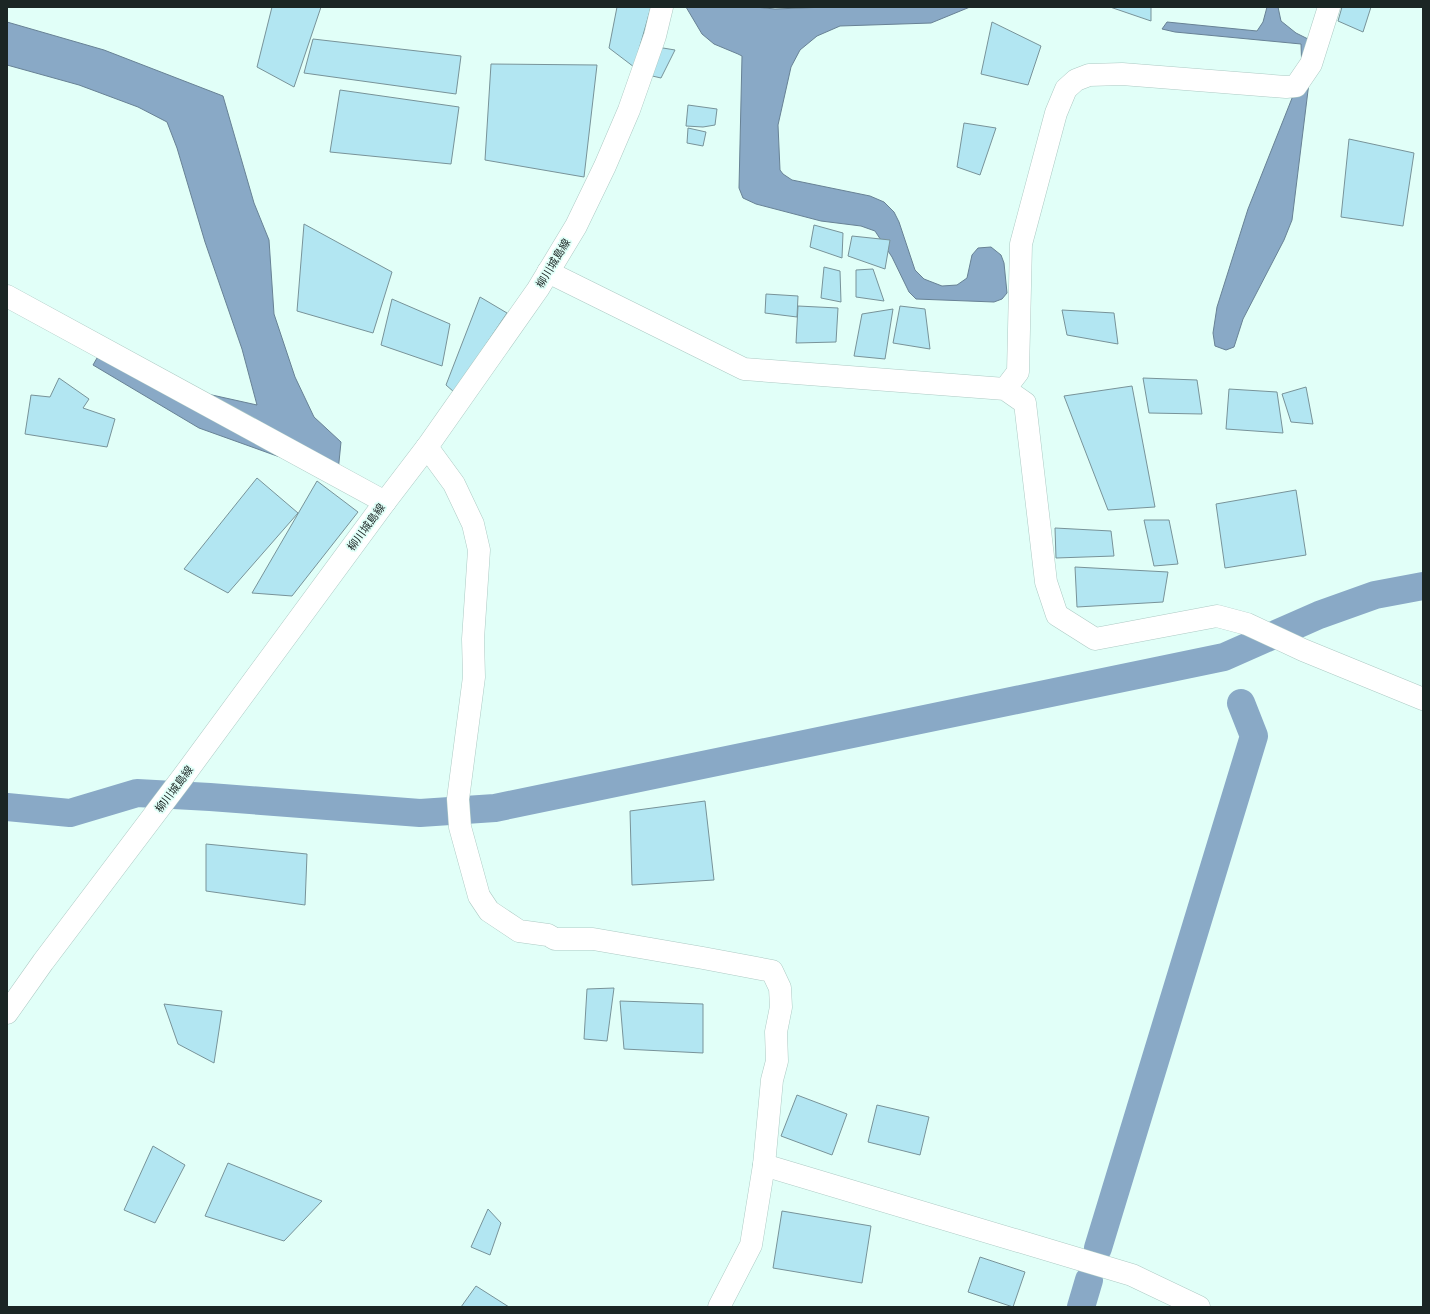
<svg xmlns="http://www.w3.org/2000/svg" width="1430" height="1314" viewBox="0 0 1430 1314" font-family="'Noto Sans','Noto Sans JP',sans-serif">
<style>
.water{fill:#89a9c6;stroke:#688295}
.lines{fill:none;stroke-linecap:round;stroke-linejoin:round}
.canal{stroke:#89a9c6;stroke-width:28}
.building{fill:#b2e6f2;stroke:#789399}
.street-casing{stroke:#adcac4;stroke-width:23}
.secondary-casing{stroke:#adcac4;stroke-width:23}
.street{stroke:#fff;stroke-width:22}
.secondary{stroke:#fff;stroke-width:22}
.labels{text-anchor:middle;stroke-width:3.5;stroke-linejoin:round;paint-order:stroke}
.street-label{font-size:11px;fill:#1b2624;stroke:#e1fff8}
</style>
<rect width="100%" height="100%" fill="#e1fff8"/>
<g class="water">
<polygon points="686,7 755,7 775,9 827,7 970,7 931,23 840,26 817,36 800,50 791,67 778,125 780,170 783,174 792,180 870,196 884,202 894,212 899,222 915,270 924,279 942,286 957,285 967,278 972,255 978,248 991,247 1001,255 1004,263 1007,293 1002,299 994,302 916,299 909,292 892,257 875,231 861,226 821,221 756,204 743,198 739,188 742,56 738,54 714,44 702,34"/>
<polygon points="1267,7 1278,7 1281,21 1296,33 1314,42 1292,220 1284,240 1243,319 1234,347 1226,350 1215,346 1213,333 1217,307 1248,209 1302,73 1301,44 1175,32 1162,29 1167,22 1257,31 1263,22"/>
<polygon points="7,22 104,50 223,96 254,203 269,240 274,314 295,377 314,417 341,442 338,472 277,456 199,428 93,365 97,358 203,393 257,405 242,349 205,242 177,148 167,122 138,107 79,85 7,65"/>
</g>
<g class="lines">
<g class="canal">
<polyline points="7,807 70,813 137,793 210,797 420,813 495,808 1224,657 1319,615 1375,595 1423,586"/>
<polyline points="1098,1248 1254,736 1241,703"/>
<polyline points="1081,1307 1089,1280"/>
</g>
</g>
<g class="building">
<polygon points="272,7 321,7 294,87 257,67"/>
<polygon points="617,7 651,7 634,67 609,48"/>
<polygon points="1110,7 1151,7 1151,21"/>
<polygon points="1342,7 1371,7 1363,32 1338,21"/>
<polygon points="992,22 1041,46 1028,85 981,74"/>
<polygon points="313,39 461,56 456,94 304,73"/>
<polygon points="657,47 675,50 661,78 648,75"/>
<polygon points="491,64 597,65 584,177 485,160"/>
<polygon points="340,90 459,107 451,164 330,152"/>
<polygon points="688,105 717,109 715,125 703,127 686,126"/>
<polygon points="964,123 996,128 980,175 957,167"/>
<polygon points="688,128 706,132 703,146 687,143"/>
<polygon points="1349,139 1414,153 1403,226 1341,217"/>
<polygon points="304,224 392,272 373,333 297,311"/>
<polygon points="814,225 843,233 842,258 810,247"/>
<polygon points="852,236 890,240 885,269 848,256"/>
<polygon points="824,267 840,271 841,302 821,298"/>
<polygon points="873,269 884,301 856,297 856,270"/>
<polygon points="766,294 798,296 797,317 765,313"/>
<polygon points="480,297 507,313 454,392 446,385"/>
<polygon points="392,299 450,324 442,366 381,345"/>
<polygon points="798,306 838,308 836,342 796,343"/>
<polygon points="900,306 925,309 930,349 893,343"/>
<polygon points="893,309 885,359 854,356 862,314"/>
<polygon points="1062,310 1114,313 1118,344 1067,335"/>
<polygon points="59,378 89,399 83,408 115,419 107,447 25,434 31,395 50,397"/>
<polygon points="1143,378 1197,380 1202,414 1149,413"/>
<polygon points="1132,386 1155,507 1108,510 1064,396"/>
<polygon points="1306,387 1313,424 1291,422 1282,394"/>
<polygon points="1229,389 1277,392 1283,433 1226,429"/>
<polygon points="257,478 298,513 228,593 184,569"/>
<polygon points="317,481 358,512 292,596 252,593"/>
<polygon points="1296,490 1306,555 1225,568 1216,504"/>
<polygon points="1144,520 1169,520 1178,564 1154,566"/>
<polygon points="1055,528 1111,531 1114,556 1056,558"/>
<polygon points="1075,567 1168,572 1163,602 1077,607"/>
<polygon points="705,801 714,880 632,885 630,811"/>
<polygon points="206,844 307,854 305,905 206,891"/>
<polygon points="614,988 607,1041 584,1039 587,989"/>
<polygon points="620,1001 703,1004 703,1053 624,1049"/>
<polygon points="164,1004 222,1011 214,1063 178,1044"/>
<polygon points="797,1095 847,1114 832,1155 781,1136"/>
<polygon points="877,1105 929,1117 920,1155 868,1142"/>
<polygon points="153,1146 185,1165 155,1223 124,1210"/>
<polygon points="228,1163 322,1201 284,1241 205,1216"/>
<polygon points="488,1209 501,1223 490,1255 471,1247"/>
<polygon points="782,1211 871,1226 862,1283 773,1268"/>
<polygon points="980,1257 1025,1272 1013,1307 968,1292"/>
<polygon points="476,1286 509,1307 461,1307"/>
</g>
<g class="lines">
<g class="street-casing">
<g id="street">
<polyline points="548,272 744,369 1005,389 1025,403 1046,582 1057,615 1095,639 1217,616 1247,624 1303,650 1423,699"/>
<polyline points="7,296 385,502"/>
<polyline points="1005,389 1018,372 1021,244 1056,113 1066,89 1076,80 1089,75 1122,74 1286,87 1296,86 1311,64 1329,7"/>
<polyline points="427,447 454,484 473,524 479,550 473,639 474,677 458,799 460,827 479,896 489,911 519,931 548,935 555,939 593,939 703,958 772,971 780,988 781,1007 776,1032 777,1061 772,1080 764,1165 751,1245 719,1307"/>
<polyline points="764,1165 1132,1275 1199,1307"/>
</g>
</g>
<g class="secondary-casing">
<polyline id="secondary" points="7,1013 43,962 182,778 385,502 427,447 538,289 576,226 605,166 629,110 655,36 662,7"/>
</g>
<use href="#street" class="street"/>
<use href="#secondary" class="secondary"/>
</g>
<g class="labels">
<g class="street-label">
<text transform="translate(553 263) rotate(-59)" y="4">柳川城島線</text>
<text transform="translate(366 527) rotate(-54)" y="4">柳川城島線</text>
<text transform="translate(174 789) rotate(-53)" y="4">柳川城島線</text>
</g>
</g>
<rect width="1430" height="1314" fill="none" stroke="#1b2624" stroke-width="16"/>
</svg>
